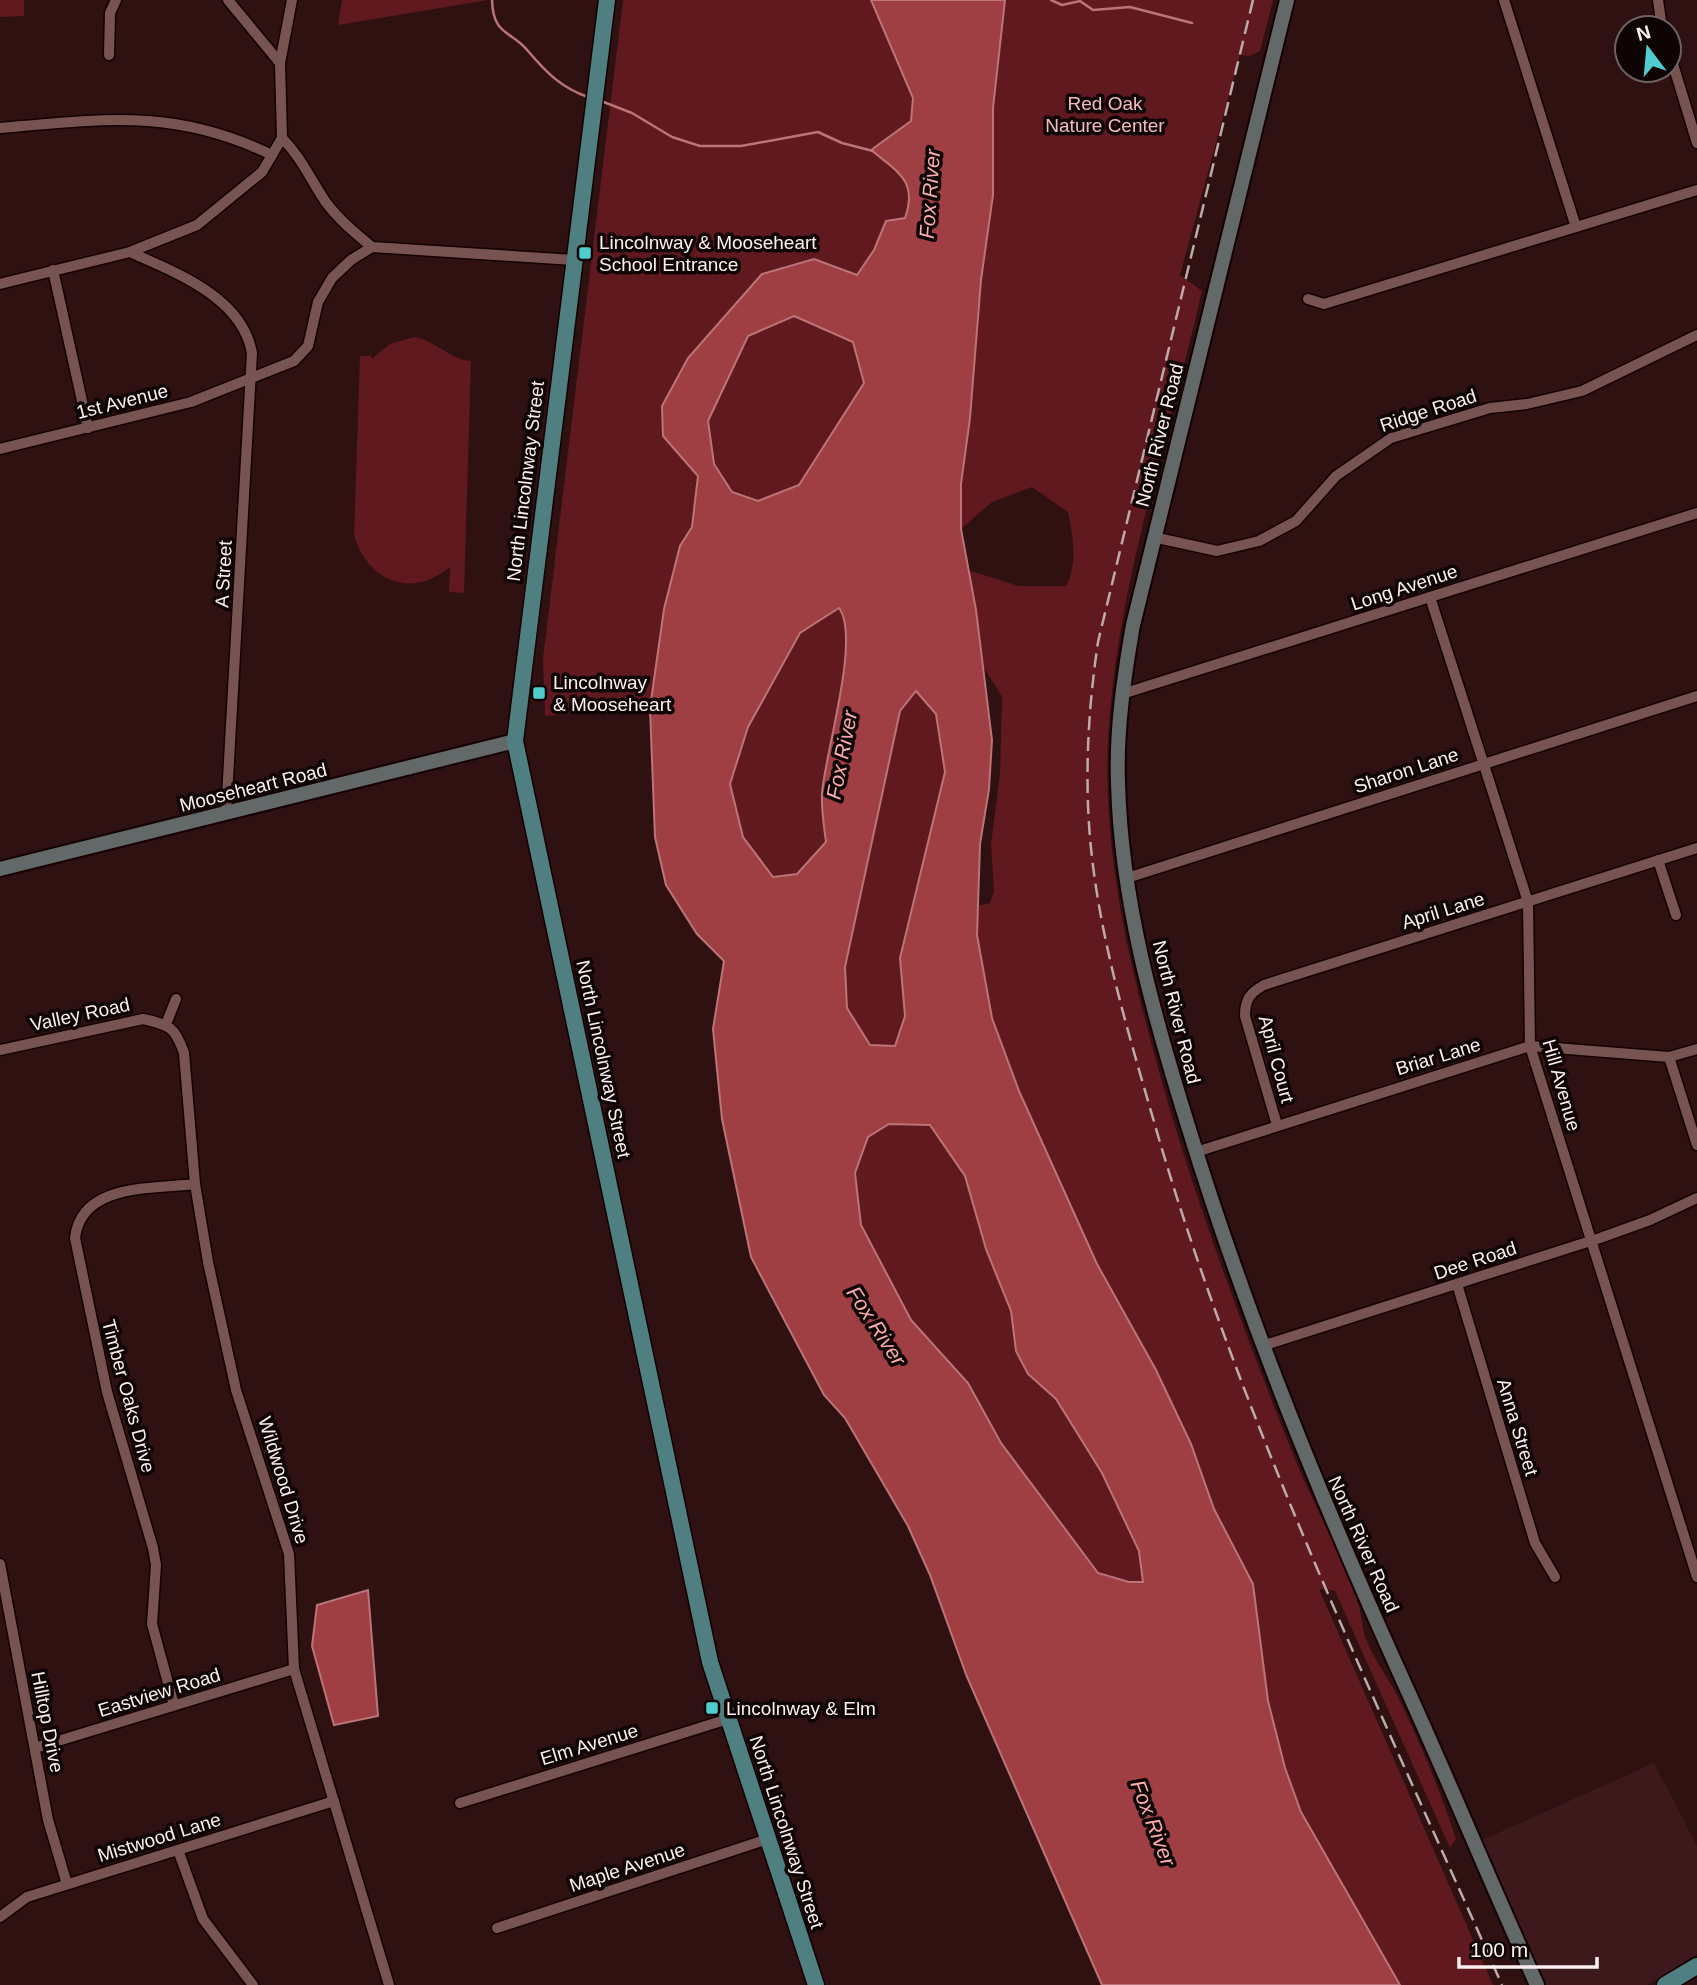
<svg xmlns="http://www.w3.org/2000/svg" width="1697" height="1985" viewBox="0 0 1697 1985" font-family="Arial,sans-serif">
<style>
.built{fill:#3e191b}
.green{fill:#5f191f}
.water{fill:#9f3f44;stroke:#bb7477;stroke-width:2;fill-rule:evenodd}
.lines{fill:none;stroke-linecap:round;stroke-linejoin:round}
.stream{stroke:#bb7477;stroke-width:2.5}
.minor-casing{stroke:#150002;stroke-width:13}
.secondary-casing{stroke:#150002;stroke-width:18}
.primary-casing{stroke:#150002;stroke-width:19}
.minor{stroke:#775352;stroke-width:10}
.secondary{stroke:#636969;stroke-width:14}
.primary{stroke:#4f7f80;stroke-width:16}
.rail{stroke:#bdaaab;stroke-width:2.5;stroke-dasharray:14 7;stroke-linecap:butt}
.poi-dot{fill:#52cdcf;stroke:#0e0404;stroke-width:2.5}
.labels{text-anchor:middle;stroke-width:7;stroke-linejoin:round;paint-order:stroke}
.park-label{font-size:19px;fill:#f4bdbc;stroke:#0e0404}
.poi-label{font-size:19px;fill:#fdefef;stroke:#0e0404;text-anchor:start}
.street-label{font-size:19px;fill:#fdefef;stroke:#0e0404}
.water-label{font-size:21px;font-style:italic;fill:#fdacac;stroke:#0e0404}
</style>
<rect width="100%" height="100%" fill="#2f1112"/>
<polygon class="built" points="1654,1763 1697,1846 1697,1954 1647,1985 1545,1985 1480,1841"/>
<g class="green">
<polygon points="0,0 24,0 24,16 0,17"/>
<polygon points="342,0 488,0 338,25"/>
<path d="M623,0H871L913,98L911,121L871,150C898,173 918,180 905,218L886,221L874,250L857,275L814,259L663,436L698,476L692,527L680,546L664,609L650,708L545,716L543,658Z"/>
<path d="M1005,0H1273L1260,51L1249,56L1240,55L1180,275L1202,291C1168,441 1115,590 1108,745C1104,846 1125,945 1151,1042C1189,1185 1240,1321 1294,1457C1314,1507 1343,1555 1359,1607C1362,1617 1362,1629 1366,1639C1374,1661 1391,1681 1401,1703C1422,1747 1441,1793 1456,1839L1450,1848L1335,1591L1319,1589L1493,1985H1400L1301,1812L1285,1768L1268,1701L1253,1584L1214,1509L1191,1444L1156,1370L1097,1264L1019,1091L992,1018L977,935V906L990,903L994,892L991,844L1000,774L1002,697L983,666L967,570L1019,586H1066C1078,565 1073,535 1068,512L1032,487L992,502L961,529V484L970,418L981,280L993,195V108Z"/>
<polygon points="794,316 854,342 864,383 799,485 758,501 732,492 714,464 708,421 748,336"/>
<path d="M414,337C436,340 450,360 471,361L464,593L449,592L450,567C411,599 368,582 354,535L360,356H371L372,359L390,344Z"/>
<path d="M839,608C861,639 825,752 822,793C821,809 824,826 826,842L797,874L773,877L743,837L730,784L748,727L801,633Z"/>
<polygon points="916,691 936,714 945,772 900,958 905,1016 896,1046 870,1045 847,1008 845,967 900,711"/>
<polygon points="889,1124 930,1125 965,1176 986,1249 1011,1311 1016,1351 1028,1374 1056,1399 1102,1473 1139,1551 1144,1582 1129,1582 1098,1573 1001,1443 968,1383 911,1320 861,1225 855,1173 868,1137"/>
</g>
<g class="water">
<path d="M871,0H1005L993,108V195L981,280L970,418L961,484V529L976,610L992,740L989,789L980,844L977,935L992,1018L1019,1091L1097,1264L1156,1370L1191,1444L1214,1509L1253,1584L1268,1701L1285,1768L1301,1812L1400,1985H1102L967,1677L930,1575L908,1526L845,1418L824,1395L751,1257L722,1119L713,1029L724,961L697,934L666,885L655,837L650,708L664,609L680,546L692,527L698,476L663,436L662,406L688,358L762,274L814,259L857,275L874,250L886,221L905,218C918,181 898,172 871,150L911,121L913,98ZM794,316L853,342L864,383L799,485L758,501L732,492L714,464L708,421L748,336ZM839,608C861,638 825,753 822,793C821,809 824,826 826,842L797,874L773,877L743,837L730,784L748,727L800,633ZM916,691L936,714L945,772L900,958L905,1016L895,1046L870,1045L847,1008L845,967L900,711ZM889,1124L930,1125L965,1176L986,1249L1011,1311L1016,1351L1028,1374L1056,1399L1102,1473L1139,1551L1143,1582H1129L1098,1573L1001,1443L968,1383L911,1320L861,1225L855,1173L868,1137Z"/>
<polygon points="368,1590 378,1716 334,1725 312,1646 317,1605"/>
</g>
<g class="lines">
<g class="stream">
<path d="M492,0C493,36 511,30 528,51C545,71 561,88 588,97"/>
<polyline points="1051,0 1062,5 1080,1 1093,10 1130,7 1192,23"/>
<polyline points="601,101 632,113 672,137 700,146 741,146 818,132 842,143 873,151"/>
</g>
<g class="minor-casing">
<g id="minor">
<polyline points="228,0 280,63"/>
<polyline points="1504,0 1576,227 1697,190"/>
<polyline points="1658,0 1662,28"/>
<polyline points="1669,51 1697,143"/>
<polyline points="109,55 110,13 116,0"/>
<path d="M0,128C103,119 175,108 272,155"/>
<path d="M282,138C301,157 311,180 325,201C338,219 355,233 372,247"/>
<polyline points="282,138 280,63 292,0"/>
<polyline points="372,247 574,260"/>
<path d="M130,252C176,273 242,297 252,353L226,814"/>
<polyline points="53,270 88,428"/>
<polyline points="0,284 130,252 197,225 262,172 282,138"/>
<polyline points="1308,299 1324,304 1576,227"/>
<polyline points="0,449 191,402 294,361 308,346 318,302 332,278 351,260 372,247"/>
<polyline points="1153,537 1217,551 1259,541 1296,521 1336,476 1391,438 1490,408 1527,404 1582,391 1697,335"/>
<polyline points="1430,597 1528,902 1530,1046 1697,1577"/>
<polyline points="1122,694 1697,513"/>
<polyline points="1658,860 1676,915"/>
<polyline points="1127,878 1697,696"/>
<polyline points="166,1024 176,999"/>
<path d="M0,1050L143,1019C170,1025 175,1027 184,1053L195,1184L208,1262L236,1390L289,1554L294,1669L389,1985"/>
<polyline points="1669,1057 1697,1145"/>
<path d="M1277,1125L1245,1016C1245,999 1250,993 1264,985L1697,848"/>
<polyline points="1196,1152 1530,1046 1669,1057 1697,1049"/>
<polyline points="1457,1284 1535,1543 1555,1577"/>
<polyline points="1262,1346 1600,1238 1650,1220 1697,1198"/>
<polyline points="0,1564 48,1820 67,1884"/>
<path d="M174,1705L152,1624L156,1565L153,1548L107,1392L75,1238C81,1183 153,1189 195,1184"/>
<polyline points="35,1748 294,1669"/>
<polyline points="460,1803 728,1719"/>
<polyline points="178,1850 203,1919 253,1985"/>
<polyline points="0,1917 27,1897 334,1801"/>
<polyline points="497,1928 768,1839"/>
</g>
</g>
<g class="secondary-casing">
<g id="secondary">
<path d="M1287,0L1133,625C1124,677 1116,730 1118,783C1121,901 1154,1017 1189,1129C1248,1321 1323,1504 1406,1687C1451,1786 1492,1886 1537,1985"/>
<polyline points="0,869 515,741"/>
</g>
</g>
<g class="primary-casing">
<g id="primary">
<polyline points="607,0 515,741 710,1662 816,1985"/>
<polyline points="1665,1985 1697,1966"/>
</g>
</g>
<use href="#minor" class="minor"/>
<use href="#secondary" class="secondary"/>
<use href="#primary" class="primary"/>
<path class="rail" d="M1253,0L1098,642C1090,696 1086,750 1088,805C1092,919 1128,1031 1159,1139C1245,1431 1379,1707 1502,1985"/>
</g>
<g class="poi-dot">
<rect x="578" y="246" width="14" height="14" rx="3.5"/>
<rect x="532" y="686" width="14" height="14" rx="3.5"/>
<rect x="705" y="1701" width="14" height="14" rx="3.5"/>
</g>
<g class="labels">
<g class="park-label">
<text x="1105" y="110">Red Oak<tspan x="1105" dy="22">Nature Center</tspan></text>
</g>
<g class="poi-label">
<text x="599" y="249">Lincolnway &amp; Mooseheart<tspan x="599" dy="22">School Entrance</tspan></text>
<text x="553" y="689">Lincolnway<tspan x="553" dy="22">&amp; Mooseheart</tspan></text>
<text x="726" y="1715">Lincolnway &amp; Elm</text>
</g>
<g class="street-label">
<text transform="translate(122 401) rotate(-14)" y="7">1st Avenue</text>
<text transform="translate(1428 410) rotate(-18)" y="7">Ridge Road</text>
<text transform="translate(1159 435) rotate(-76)" y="7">North River Road</text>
<text transform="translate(525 481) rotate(-83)" y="7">North Lincolnway Street</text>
<text transform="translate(223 574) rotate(-87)" y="7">A Street</text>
<text transform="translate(1404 587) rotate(-18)" y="7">Long Avenue</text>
<text transform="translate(1406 770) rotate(-18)" y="7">Sharon Lane</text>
<text transform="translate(253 787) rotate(-14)" y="7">Mooseheart Road</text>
<text transform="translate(1443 910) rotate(-17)" y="7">April Lane</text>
<text transform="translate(1177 1012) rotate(76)" y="7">North River Road</text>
<text transform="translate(80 1014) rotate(-12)" y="7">Valley Road</text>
<text transform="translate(1438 1056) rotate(-17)" y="7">Briar Lane</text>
<text transform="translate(604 1059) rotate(78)" y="7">North Lincolnway Street</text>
<text transform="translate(1277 1059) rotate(75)" y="7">April Court</text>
<text transform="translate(1562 1085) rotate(74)" y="7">Hill Avenue</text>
<text transform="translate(1475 1260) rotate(-18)" y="7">Dee Road</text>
<text transform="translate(129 1396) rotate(75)" y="7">Timber Oaks Drive</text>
<text transform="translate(1518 1427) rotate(73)" y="7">Anna Street</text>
<text transform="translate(284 1480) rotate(73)" y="7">Wildwood Drive</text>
<text transform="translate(1364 1544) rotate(66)" y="7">North River Road</text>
<text transform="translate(159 1692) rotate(-17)" y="7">Eastview Road</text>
<text transform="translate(48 1722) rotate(79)" y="7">Hilltop Drive</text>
<text transform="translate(589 1744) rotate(-17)" y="7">Elm Avenue</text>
<text transform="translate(787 1832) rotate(72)" y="7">North Lincolnway Street</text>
<text transform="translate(159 1837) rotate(-17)" y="7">Mistwood Lane</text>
<text transform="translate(627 1867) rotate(-18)" y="7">Maple Avenue</text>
</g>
<g class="water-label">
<text transform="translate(930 194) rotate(-86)" y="7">Fox River</text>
<text transform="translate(842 755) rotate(-79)" y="7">Fox River</text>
<text transform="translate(876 1326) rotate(57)" y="7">Fox River</text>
<text transform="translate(1153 1823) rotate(69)" y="7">Fox River</text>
</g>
</g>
<g transform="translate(1648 49) rotate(344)"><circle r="33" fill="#0e0404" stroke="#6e6262" stroke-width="2"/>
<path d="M0-5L12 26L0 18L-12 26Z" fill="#52cdcf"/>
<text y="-10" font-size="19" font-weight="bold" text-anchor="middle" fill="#fdefef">N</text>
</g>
<path d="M1459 1957v10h138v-10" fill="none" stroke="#fdefef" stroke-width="3.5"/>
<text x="1470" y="1957" font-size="21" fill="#fdefef" stroke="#0e0404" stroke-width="5" paint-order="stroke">100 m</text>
</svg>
